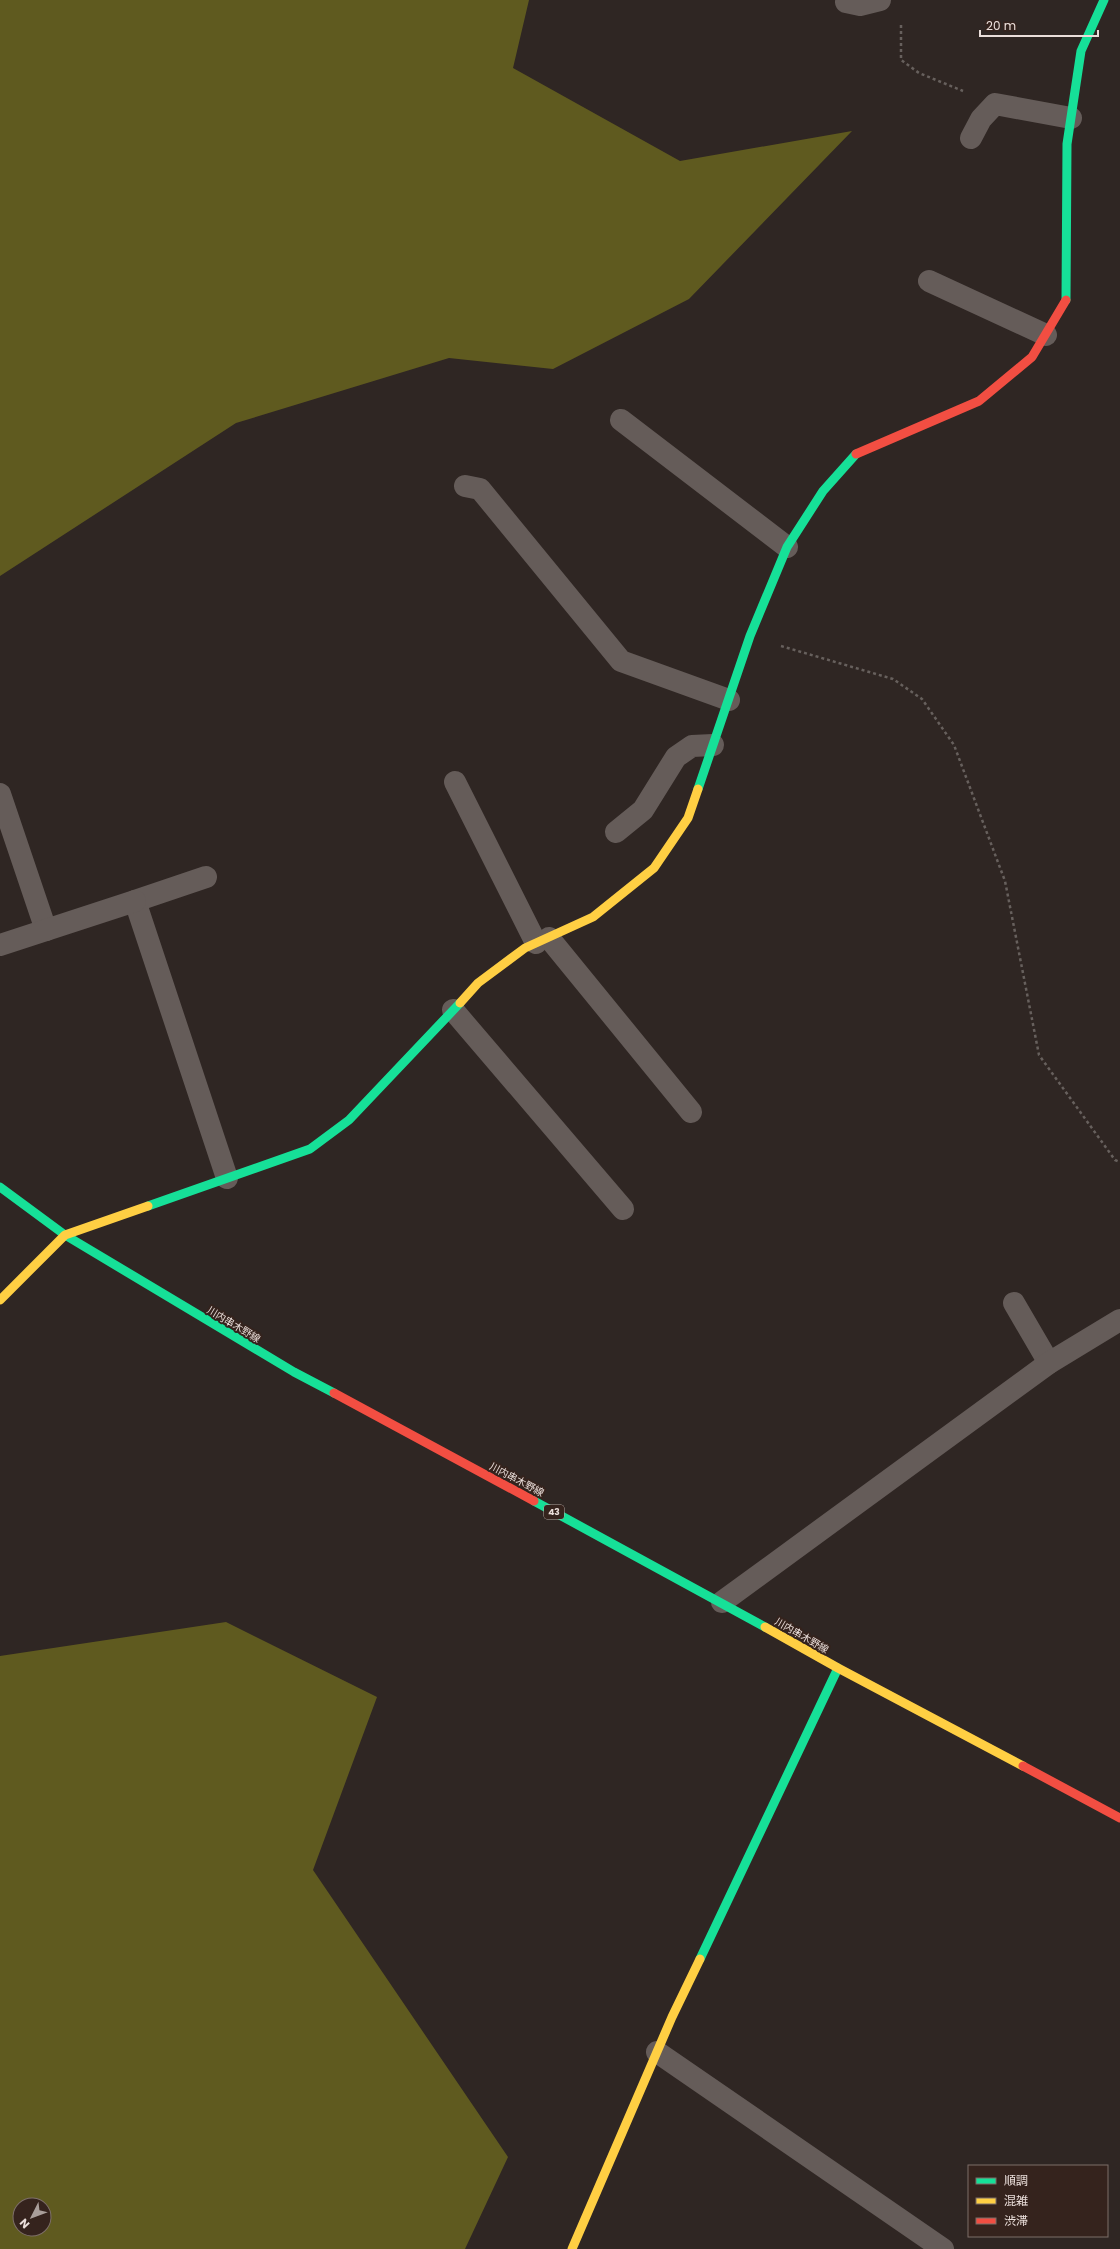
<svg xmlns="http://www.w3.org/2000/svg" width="1120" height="2249" viewBox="0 0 1120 2249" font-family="Poppins,'Noto Sans JP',sans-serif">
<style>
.forest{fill:#5f5a1f;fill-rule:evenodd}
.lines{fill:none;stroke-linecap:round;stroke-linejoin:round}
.path{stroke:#67605d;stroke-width:2.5;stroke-dasharray:3 3;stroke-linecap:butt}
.street{stroke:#655c59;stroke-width:22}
.fast{stroke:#16e098;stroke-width:9}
.slow{stroke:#ffcf43;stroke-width:9}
.jam{stroke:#f24e42;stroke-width:9}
.labels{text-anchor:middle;stroke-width:4;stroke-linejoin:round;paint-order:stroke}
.shield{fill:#35231d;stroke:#b4a6a1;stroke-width:1}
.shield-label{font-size:9px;font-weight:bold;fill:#eadeda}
.street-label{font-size:10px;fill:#eadeda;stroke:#35231d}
</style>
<rect width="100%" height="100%" fill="#2f2623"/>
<g class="forest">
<polygon points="0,0 529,0 513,68 680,161 852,131 689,299 553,369 449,358 236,423 0,576"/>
<path d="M226,1622L377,1697L313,1870L508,2157L465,2249H0V1656ZM20,2205H44V2229H20Z"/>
</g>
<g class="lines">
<g class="path">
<polyline points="901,25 901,60 919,73 963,91"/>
<polyline points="781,646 893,679 922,699 954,745 1005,881 1039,1055 1115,1160 1120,1162"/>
</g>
<g class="street">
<polyline points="846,2 860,5 880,0"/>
<polyline points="971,138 981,119 995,104 1071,118"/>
<polyline points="929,281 1046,335"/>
<polyline points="621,420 787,547"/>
<polyline points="465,486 480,489 621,661 729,700"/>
<polyline points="455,782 536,943"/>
<polyline points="0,794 46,930"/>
<polyline points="616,832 643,810 676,757 692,746 713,745"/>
<polyline points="206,877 135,901 227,1178"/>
<polyline points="549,938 691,1112"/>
<polyline points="0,945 135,901"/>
<polyline points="453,1010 623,1209"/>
<polyline points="1014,1303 1049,1363"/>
<polyline points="722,1602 1049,1363 1120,1320"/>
<polyline points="657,2052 943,2249"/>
</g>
<g class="fast">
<polyline points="1066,300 1067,144 1081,51 1104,0"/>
<polyline points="698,789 750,636 787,547 823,491 856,454"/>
<polyline points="0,1187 65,1235 294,1372 334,1393"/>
<polyline points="148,1206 310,1149 349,1120 460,1003"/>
<polyline points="534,1501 765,1627"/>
<polyline points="700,1959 838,1668"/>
</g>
<g class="slow">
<polyline points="460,1003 478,983 525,948 593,917 654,868 688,818 698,789"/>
<polyline points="0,1300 65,1235 148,1206"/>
<polyline points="765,1627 838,1668 1023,1766"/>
<polyline points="572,2249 672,2017 700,1959"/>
</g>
<g class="jam">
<polyline points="856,454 979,401 1032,357 1066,300"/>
<polyline points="334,1393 534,1501"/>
<polyline points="1023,1766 1120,1818"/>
</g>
</g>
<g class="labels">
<rect class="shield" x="544" y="1505" width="20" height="14" rx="3"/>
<g class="shield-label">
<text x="554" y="1515">43</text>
</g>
<g class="street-label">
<text transform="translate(234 1324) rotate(31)" y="4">川内串木野線</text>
<text transform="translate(517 1479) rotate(28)" y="4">川内串木野線</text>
<text transform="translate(802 1635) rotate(30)" y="4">川内串木野線</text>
</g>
</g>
<rect x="968" y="2165" width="140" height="72" fill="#35231d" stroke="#7d6e69"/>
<rect x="976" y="2178" width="20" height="6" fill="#16e098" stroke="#7d6e69"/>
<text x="1004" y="2185" font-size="12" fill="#eadeda">順調</text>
<rect x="976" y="2198" width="20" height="6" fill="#ffcf43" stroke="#7d6e69"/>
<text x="1004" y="2205" font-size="12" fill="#eadeda">混雑</text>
<rect x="976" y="2218" width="20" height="6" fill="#f24e42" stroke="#7d6e69"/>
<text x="1004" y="2225" font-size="12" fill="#eadeda">渋滞</text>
<g transform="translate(32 2217) rotate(228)"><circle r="19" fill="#35231d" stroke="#7d6e69"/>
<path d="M0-3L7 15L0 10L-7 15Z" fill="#a99e9a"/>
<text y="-6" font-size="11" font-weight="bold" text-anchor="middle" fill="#eadeda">N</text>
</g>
<path d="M980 30v6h118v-6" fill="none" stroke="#eadeda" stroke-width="2"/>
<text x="986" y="30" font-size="12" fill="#eadeda" stroke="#35231d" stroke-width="3" paint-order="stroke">20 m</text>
</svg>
